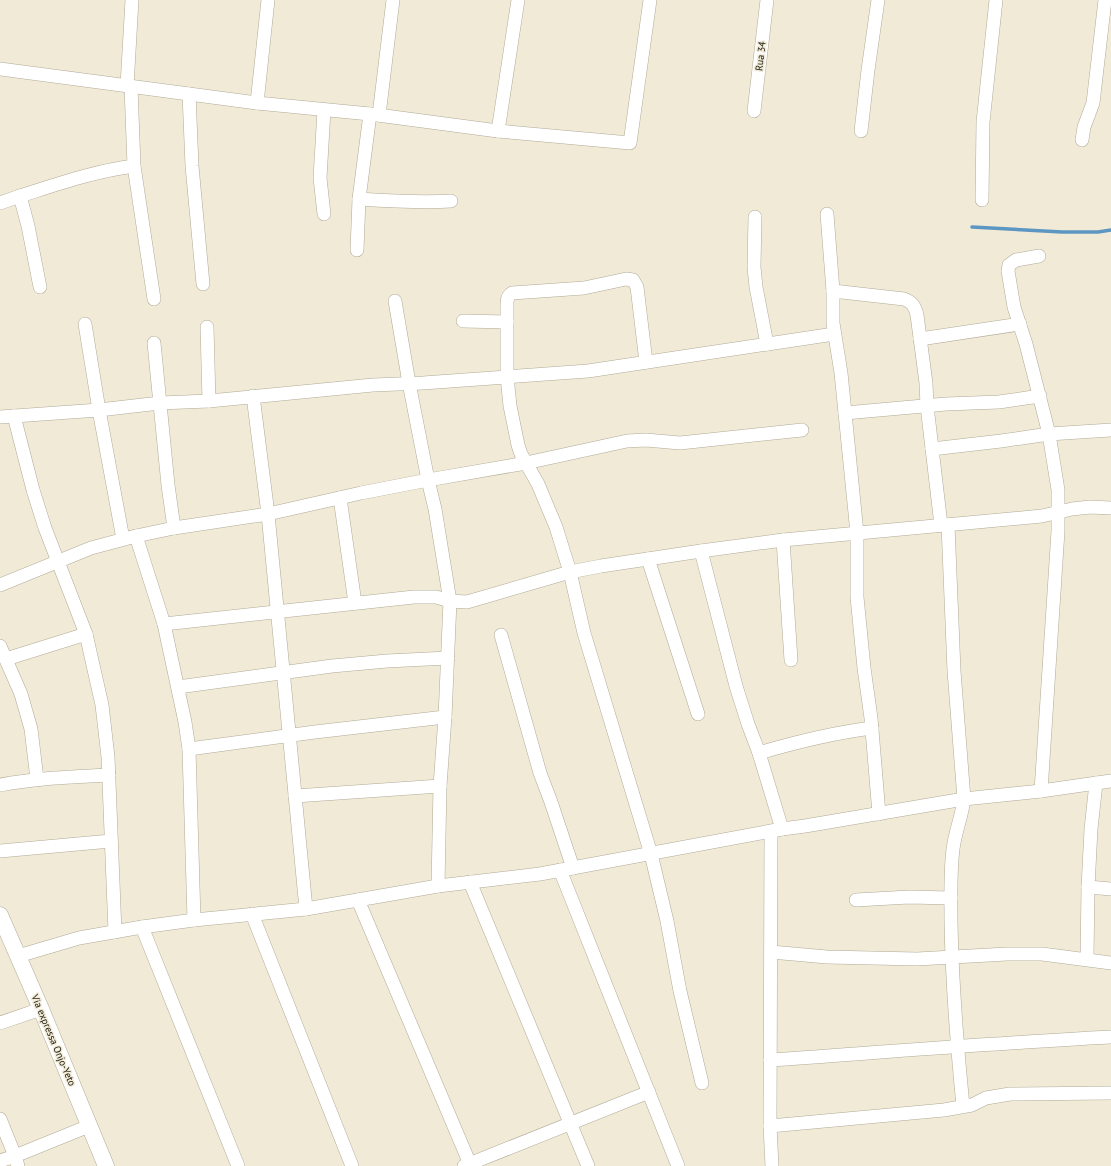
<svg xmlns="http://www.w3.org/2000/svg" width="1111" height="1166" viewBox="0 0 1111 1166" font-family="'PT Sans',sans-serif">
<style>
.lines{fill:none;stroke-linecap:round;stroke-linejoin:round}
.stream{stroke:#5c96c3;stroke-width:3.5}
.minor-casing{stroke:#b0aa97;stroke-width:14}
.major-casing{stroke:#b0aa97;stroke-width:17}
.minor{stroke:#fff;stroke-width:13}
.major{stroke:#fff;stroke-width:16}
.labels{text-anchor:middle;stroke-width:3;stroke-linejoin:round;paint-order:stroke}
.street-label{font-size:10px;fill:#19170f;stroke:#f1ead6}
</style>
<rect width="100%" height="100%" fill="#f1ead6"/>
<g class="lines">
<polyline class="stream" points="972,227 1062,232 1098,232 1111,230"/>
<g class="minor-casing">
<g id="minor">
<polyline points="0,69 257,103 370,114 498,131 630,143 650,0"/>
<polyline points="127,86 132,0"/>
<polyline points="131,87 134,166 154,299"/>
<polyline points="189,94 192,166 203,284"/>
<polyline points="257,103 268,0"/>
<polyline points="754,111 767,0"/>
<polyline points="379,115 393,0"/>
<polyline points="498,131 518,0"/>
<polyline points="861,131 868,70 878,0"/>
<polyline points="1082,140 1084,127 1093,103 1105,0"/>
<path d="M20,196C58,184 95,171 134,166"/>
<path d="M359,199C389,201 421,203 451,201"/>
<polyline points="982,200 983,122 996,0"/>
<polyline points="0,203 20,196 28,226 40,287"/>
<polyline points="324,214 320,178 324,110"/>
<polyline points="827,214 833,291 833,323 841,373 857,533 857,597 864,668 871,718 879,814"/>
<polyline points="755,217 754,267 756,287 767,344"/>
<polyline points="357,250 359,199 370,114"/>
<polyline points="1039,256 1016,260 1009,265 1008,271 1014,307 1026,344 1049,434 1058,490 1058,531 1041,791"/>
<path d="M833,291L904,299C912,302 915,306 917,315L926,383L927,406L941,525"/>
<polyline points="395,301 409,383 428,480 435,509 450,601 445,717 440,786 438,886"/>
<polyline points="463,321 507,322"/>
<polyline points="85,324 99,410 123,539"/>
<polyline points="207,327 209,401"/>
<polyline points="920,339 1020,324"/>
<polyline points="154,343 168,485 174,528"/>
<path d="M646,362L637,287L633,280L626,279L584,288L512,293C508,295 507,300 507,304V376L510,406L518,445L521,454L538,484L556,527L570,572L584,633L651,854L667,921L680,991L702,1083"/>
<polyline points="253,396 268,514 306,909"/>
<polyline points="845,413 946,404 999,402 1040,396"/>
<polyline points="14,416 33,490 45,528 86,634 102,705 108,757 115,932"/>
<polyline points="0,417 99,410 160,403 209,401 373,385 423,383 588,371 834,334"/>
<polyline points="932,449 1001,441 1049,434 1111,430"/>
<polyline points="340,498 355,603"/>
<path d="M948,525L954,671L964,799C962,816 955,832 953,849C950,873 951,898 951,922C952,983 957,1045 963,1106"/>
<polyline points="136,536 164,624 185,722 189,749 194,920"/>
<polyline points="783,540 791,660"/>
<polyline points="701,551 736,686 748,724 759,753 782,829"/>
<polyline points="648,559 698,714"/>
<polyline points="0,585 91,548 136,536 174,528 268,514 361,493 428,480 526,463 627,441 646,440 680,443 802,430"/>
<polyline points="164,624 414,597 436,597 450,601 467,602 570,572 601,566 701,551 783,540 1042,516 1072,509 1090,507 1111,508"/>
<polyline points="501,635 540,773 551,802 573,868"/>
<polyline points="0,646 21,694 31,729 37,779"/>
<polyline points="6,659 86,634"/>
<polyline points="178,687 332,666 387,661 448,658"/>
<polyline points="189,749 315,732 445,717"/>
<path d="M759,753C796,742 833,733 872,728"/>
<path d="M0,785C36,778 72,777 109,775"/>
<polyline points="295,796 440,786"/>
<polyline points="771,832 770,1126 772,1166"/>
<polyline points="0,851 111,841"/>
<polyline points="560,870 678,1166"/>
<polyline points="470,882 588,1166"/>
<polyline points="1088,887 1111,889"/>
<polyline points="358,900 470,1164"/>
<polyline points="856,900 909,897 951,898"/>
<polyline points="252,914 352,1166"/>
<polyline points="142,927 238,1166"/>
<polyline points="771,952 827,957 917,959 1007,954 1042,954 1111,963"/>
<polyline points="18,956 79,938 142,927 194,920 306,909 438,886 540,874 782,829 805,826 964,799 1041,791 1111,781"/>
<polyline points="1087,959 1088,887 1091,829 1096,783"/>
<polyline points="0,1023 41,1009"/>
<path d="M770,1060C884,1052 997,1043 1111,1037"/>
<polyline points="0,1119 15,1156 0,1161"/>
<polyline points="770,1126 944,1110 972,1105 986,1098 1010,1094 1111,1093"/>
<polyline points="18,1166 15,1156 89,1126"/>
<polyline points="464,1166 649,1092"/>
</g>
</g>
<g class="major-casing">
<polyline id="major" points="0,915 41,1009 106,1166"/>
</g>
<use href="#minor" class="minor"/>
<use href="#major" class="major"/>
</g>
<g class="labels">
<g class="street-label">
<text transform="translate(760 56) rotate(-83)" y="4">Rua 34</text>
<text transform="translate(54 1040) rotate(67)" y="4">Via expressa Onjo-Yeto</text>
</g>
</g>
</svg>
